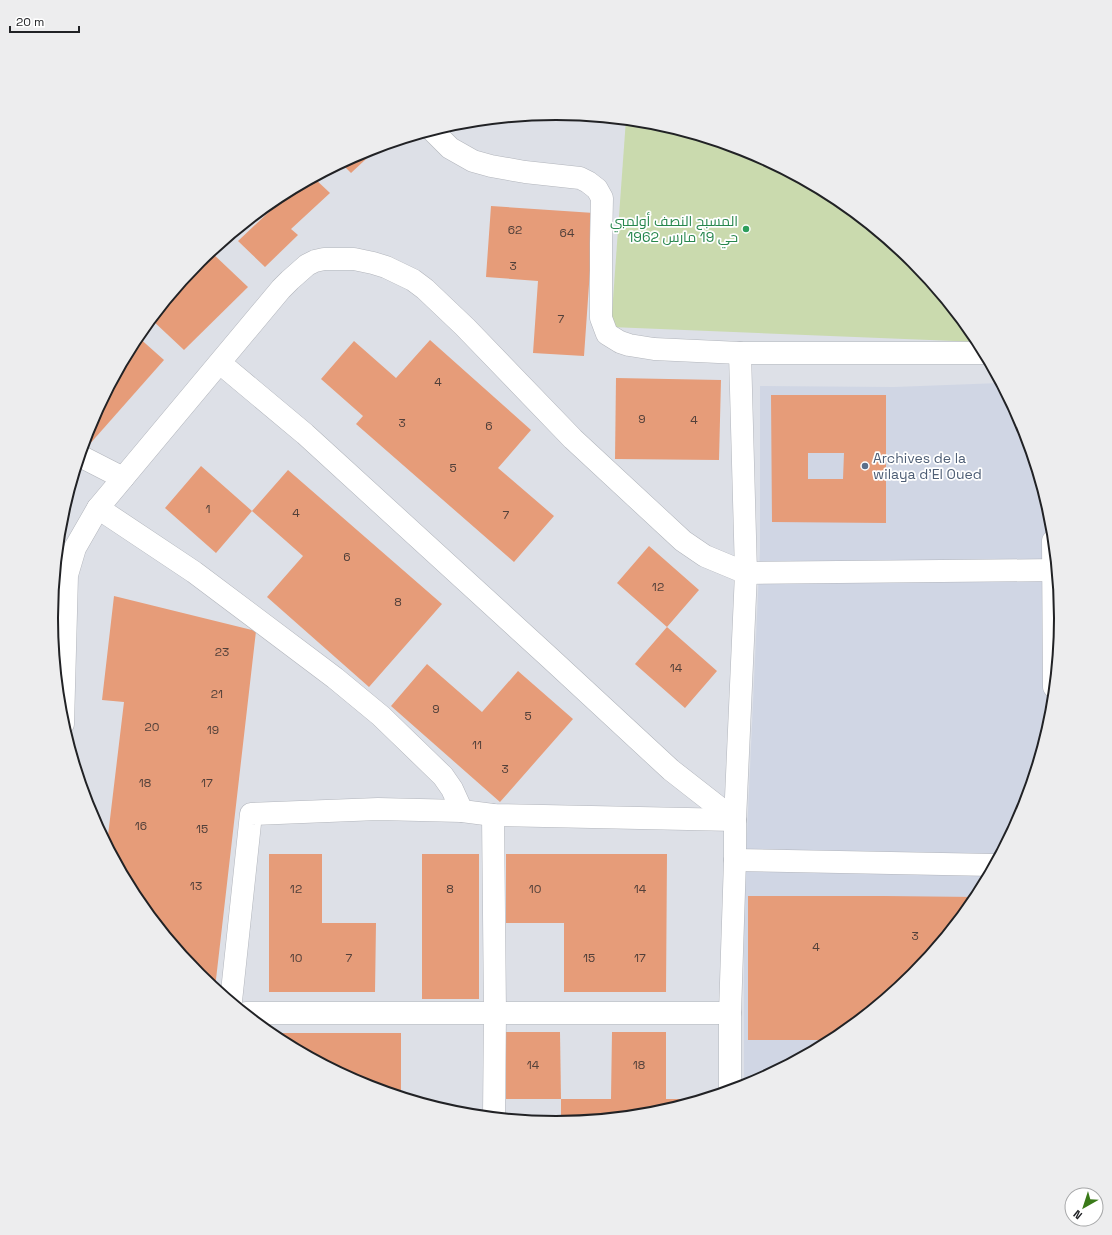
<svg xmlns="http://www.w3.org/2000/svg" width="1112" height="1235" viewBox="0 0 1112 1235" font-family="'Space Grotesk',Cairo,sans-serif">
<style>
.built{fill:#d0d6e4}
.green{fill:#cadaae}
.building{fill:#e69c79;fill-rule:evenodd}
.lines{fill:none;stroke-linecap:round;stroke-linejoin:round}
.minor-casing{stroke:#b2b5bc;stroke-width:23}
.minor{stroke:#fff;stroke-width:22}
.leisure-dot{fill:#2e9e5b;stroke:#fff;stroke-width:1.5}
.service-dot{fill:#5c6f8a;stroke:#fff;stroke-width:1.5}
.labels{text-anchor:middle;stroke-width:3.5;stroke-linejoin:round;paint-order:stroke}
.number-label{font-size:12px;fill:#52403a}
.leisure-label{font-size:14px;fill:#27864d;stroke:#fff;text-anchor:end}
.service-label{font-size:14px;fill:#4e5e75;stroke:#fff;text-anchor:start}
.rim{fill:none;stroke:#212225;stroke-width:2}
</style>
<rect width="100%" height="100%" fill="#dde0e7"/>
<polygon class="built" points="1000,383 1023,424 1051,519 1061,618 1051,716 1022,811 976,898 836,1038 749,1084 744,1086 744,900 760,550 760,386 894,387"/>
<polygon class="green" points="626,119 655,122 749,151 837,198 913,261 976,337 979,342 611,327"/>
<g class="building">
<polygon points="381,145 351,173 341,163 363,151"/>
<polygon points="313,177 330,193 291,229 298,235 265,267 238,241 271,210 266,205 276,197"/>
<polygon points="491,206 594,213 584,356 533,353 538,281 486,277"/>
<polygon points="210,251 248,287 184,350 151,319 199,260"/>
<polygon points="137,336 164,360 88,446 84,442 90,424"/>
<polygon points="430,340 531,430 498,468 554,516 514,562 356,424 363,416 321,379 354,341 396,378"/>
<polygon points="616,378 721,380 719,460 615,459"/>
<path d="M771,395H886V523L772,522ZM808,453H844L843,479H808Z"/>
<polygon points="201,466 252,511 288,470 442,604 369,687 267,597 303,556 252,511 216,553 165,508"/>
<polygon points="649,546 699,590 667,627 717,671 685,708 635,664 667,627 617,583"/>
<polygon points="114,596 256,631 215,988 199,974 136,898 107,844 124,702 102,700"/>
<polygon points="427,664 482,712 518,671 573,719 500,802 391,706"/>
<polygon points="269,854 322,854 322,923 376,923 375,992 269,992"/>
<rect x="422" y="854" width="57" height="145"/>
<polygon points="506,854 667,854 666,992 564,992 564,923 506,923"/>
<polygon points="748,896 884,896 977,897 913,975 836,1038 831,1040 748,1040"/>
<polygon points="506,1032 560,1032 561,1099 506,1099"/>
<polygon points="612,1032 666,1032 666,1099 699,1099 654,1113 561,1122 561,1099 611,1099"/>
<polygon points="271,1033 401,1033 401,1096 363,1084 275,1037"/>
</g>
<g class="lines">
<g class="minor-casing">
<g id="minor">
<polyline points="432,130 450,148 473,161 491,166 525,172 580,178 588,182 597,189 602,198 601,243 601,318 607,334 620,342 629,345 654,349 740,353 984,353"/>
<polyline points="220,363 305,434 550,658 671,770 735,820"/>
<polyline points="80,456 123,478"/>
<polyline points="98,508 194,572 335,678 381,716 443,776 452,789 462,811"/>
<polyline points="1053,541 1054,687"/>
<polyline points="63,724 67,575 75,548 98,508 281,289 290,280 307,265 315,261 324,259 354,259 373,263 386,267 413,280 425,289 465,327 573,439 683,541 705,556 746,573 1056,570"/>
<polyline points="735,860 994,865"/>
<polyline points="231,1001 251,814 378,809 462,811 493,815 735,820"/>
<polyline points="246,1013 495,1013 493,815"/>
<polyline points="730,1090 730,1013 735,860 735,820 746,573 740,353"/>
<polyline points="494,1116 495,1013 730,1013"/>
</g>
</g>
<use href="#minor" class="minor"/>
</g>
<circle class="leisure-dot" cx="746" cy="229" r="4"/>
<circle class="service-dot" cx="865" cy="466" r="4"/>
<g class="labels">
<g class="number-label">
<text x="515" y="234">62</text>
<text x="567" y="237">64</text>
<text x="513" y="270">3</text>
<text x="561" y="323">7</text>
<text x="438" y="386">4</text>
<text x="642" y="423">9</text>
<text x="694" y="424">4</text>
<text x="402" y="427">3</text>
<text x="489" y="430">6</text>
<text x="453" y="472">5</text>
<text x="208" y="513">1</text>
<text x="296" y="517">4</text>
<text x="506" y="519">7</text>
<text x="347" y="561">6</text>
<text x="658" y="591">12</text>
<text x="398" y="606">8</text>
<text x="222" y="656">23</text>
<text x="676" y="672">14</text>
<text x="217" y="698">21</text>
<text x="436" y="713">9</text>
<text x="528" y="720">5</text>
<text x="152" y="731">20</text>
<text x="213" y="734">19</text>
<text x="477" y="749">11</text>
<text x="505" y="773">3</text>
<text x="145" y="787">18</text>
<text x="207" y="787">17</text>
<text x="141" y="830">16</text>
<text x="202" y="833">15</text>
<text x="196" y="890">13</text>
<text x="296" y="893">12</text>
<text x="450" y="893">8</text>
<text x="535" y="893">10</text>
<text x="640" y="893">14</text>
<text x="915" y="940">3</text>
<text x="816" y="951">4</text>
<text x="296" y="962">10</text>
<text x="349" y="962">7</text>
<text x="589" y="962">15</text>
<text x="640" y="962">17</text>
<text x="533" y="1069">14</text>
<text x="639" y="1069">18</text>
</g>
<g class="leisure-label">
<text x="738" y="226">المسبح النصف أولمبي<tspan x="738" dy="16">حي 19 مارس 1962</tspan></text>
</g>
<g class="service-label">
<text x="873" y="463">Archives de la<tspan x="873" dy="16">wilaya d'El Oued</tspan></text>
</g>
</g>
<path d="M0 0H1112V1235H0ZM58 618a498 498 0 1 1 996 0a498 498 0 1 1-996 0Z" fill="#ededee" fill-rule="evenodd"/>
<path class="rim" d="M58 618a498 498 0 1 1 996 0a498 498 0 1 1-996 0Z"/>
<g transform="translate(1084 1207) rotate(219)"><circle r="19" fill="#ffffff" stroke="#a6a7a8"/>
<path d="M0-3L7 15L0 10L-7 15Z" fill="#3a7a18"/>
<text y="-6" font-size="11" font-weight="bold" text-anchor="middle" fill="#212225">N</text>
</g>
<path d="M10 26v6h69v-6" fill="none" stroke="#212225" stroke-width="2"/>
<text x="16" y="26" font-size="12" fill="#212225" stroke="#ffffff" stroke-width="3" paint-order="stroke">20 m</text>
</svg>
